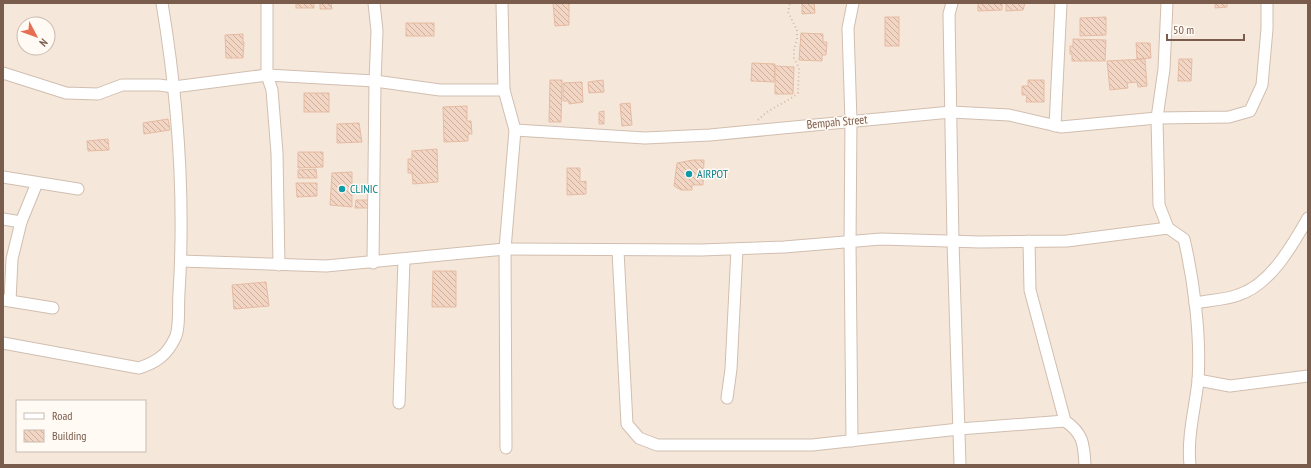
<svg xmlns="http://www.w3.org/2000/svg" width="1311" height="468" viewBox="0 0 1311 468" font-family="'PT Sans Narrow',sans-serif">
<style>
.residential{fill:#f5e8da;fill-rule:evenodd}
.building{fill:url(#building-back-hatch);stroke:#e6bba3}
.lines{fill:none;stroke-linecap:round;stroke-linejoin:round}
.minor-casing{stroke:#d1beb0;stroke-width:13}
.path{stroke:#d9b8a5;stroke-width:2;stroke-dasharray:1 3;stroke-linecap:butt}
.minor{stroke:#fff;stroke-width:11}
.culture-dot{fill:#0f9aa8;stroke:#fffaf3;stroke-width:1.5}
.labels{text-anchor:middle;stroke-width:3;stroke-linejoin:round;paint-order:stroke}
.street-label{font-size:12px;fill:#7a5c4d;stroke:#fffaf3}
.culture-label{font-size:12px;fill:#0d838f;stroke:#fffaf3;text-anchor:start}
</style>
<defs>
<pattern id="building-back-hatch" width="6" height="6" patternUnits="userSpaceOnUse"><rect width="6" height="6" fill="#f3d5c3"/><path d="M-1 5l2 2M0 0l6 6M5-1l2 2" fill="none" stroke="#cab0a1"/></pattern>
</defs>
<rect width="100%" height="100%" fill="#fdf6ec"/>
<path class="residential" d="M3,3H1308V465H3ZM24,24H48V48H24ZM17,401H145V451H17Z"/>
<g class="building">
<rect x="296" y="3" width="18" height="5"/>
<polygon points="320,3 331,3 332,9 320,9"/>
<polygon points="553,3 569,3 569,25 555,26"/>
<polygon points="802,3 814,3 815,13 802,14"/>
<polygon points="978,3 1002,3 1002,10 978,11"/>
<polygon points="1006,3 1025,3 1023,10 1006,11"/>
<polygon points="1215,3 1227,3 1227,7 1215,8"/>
<rect x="885" y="17" width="14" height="29"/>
<polygon points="1106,17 1106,35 1080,36 1080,18"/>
<rect x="406" y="23" width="28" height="13"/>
<polygon points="801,33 823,34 823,42 827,42 826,55 822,55 822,61 799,60"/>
<polygon points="243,34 243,42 244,42 243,58 226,58 225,35"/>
<polygon points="1073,39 1106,40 1105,61 1072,61 1072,54 1070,54 1070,46 1073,46"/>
<polygon points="1136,43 1150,43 1151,58 1137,59"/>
<polygon points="1145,59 1147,86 1138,87 1137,82 1127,83 1128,88 1110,90 1107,61"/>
<polygon points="1179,59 1192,59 1191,81 1178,81"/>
<polygon points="752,63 775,64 774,82 751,81"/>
<polygon points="775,66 794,67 793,94 775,94"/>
<polygon points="550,80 562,80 561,122 549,122"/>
<polygon points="603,80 604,92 589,93 588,82"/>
<polygon points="1028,80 1044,80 1044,102 1026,102 1027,95 1022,95 1022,86 1028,86"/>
<polygon points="582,82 583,102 569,104 569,101 563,101 563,83"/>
<rect x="304" y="93" width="25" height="19"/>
<polygon points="630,103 632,125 622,126 620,104"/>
<polygon points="467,106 467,121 471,121 472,134 468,134 468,141 444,142 443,107"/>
<polygon points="604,111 604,124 599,124 599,112"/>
<polygon points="168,119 170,130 144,134 143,123"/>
<polygon points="359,123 362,142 337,143 337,124"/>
<polygon points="108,139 109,150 88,151 87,141"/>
<polygon points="437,149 438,182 413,184 412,173 408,173 408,159 412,159 412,151"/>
<polygon points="298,152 323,152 323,167 298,168"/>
<polygon points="693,160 704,160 703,185 692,185 692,190 681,190 674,186 677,163"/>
<polygon points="567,168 580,168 580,182 586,181 586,194 567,195"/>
<polygon points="316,169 317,178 298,178 298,170"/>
<polygon points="352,172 352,207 330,205 332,173"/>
<polygon points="296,183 317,183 317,196 297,197"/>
<polygon points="356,200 370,200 370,208 355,208"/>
<polygon points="433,271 456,271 456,307 432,307"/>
<polygon points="266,282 269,306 234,309 232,285"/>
</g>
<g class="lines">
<g class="minor-casing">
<g id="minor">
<polyline points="267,3 267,75 272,90 277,153 279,265"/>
<polyline points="502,3 504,90 515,130 505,249 506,448"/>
<polyline points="952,3 949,14 953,241 960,465"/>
<path d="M1167,3L1164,69L1157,118L1159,205L1168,228L1184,239C1194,281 1201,337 1198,381C1195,409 1187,436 1190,465"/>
<polyline points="3,73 66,93 98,94 122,85 159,85 174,87 267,75 375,81 440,90 504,90"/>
<polyline points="1055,126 1061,3"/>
<polyline points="515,130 645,138 710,135 951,112 1009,115 1061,127 1157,118 1229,117 1250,111 1262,85 1267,29 1267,3"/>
<polyline points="3,177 78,189"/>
<polyline points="3,219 21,222"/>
<path d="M1029,241L1030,290L1065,421C1083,433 1084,444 1085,465"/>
<polyline points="618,251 627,424 639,438 657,445 812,445 959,429 1065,421"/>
<polyline points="181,261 326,266 505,249 701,250 784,247 881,239 980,242 1067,241 1168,228"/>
<polyline points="373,263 375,81 377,31 374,3"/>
<polyline points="4,300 53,308"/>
<polyline points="10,301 12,259 21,222 37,183"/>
<path d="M1195,303C1209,300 1225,300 1238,295C1270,285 1292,246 1308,218"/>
<path d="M3,343L139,368C157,362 167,355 175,338C180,329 178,304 179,293C185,196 178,99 162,3"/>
<polyline points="1198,380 1230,386 1308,376"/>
<polyline points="727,398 731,369 737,249"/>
<polyline points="399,403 404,260"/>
<polyline points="852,441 850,242 851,121 848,28 853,3"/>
</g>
</g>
<path class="path" d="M758,120C772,106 785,104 798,93L799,68L794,58V49L797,39V30L788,12L790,3"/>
<use href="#minor" class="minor"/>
</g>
<g class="culture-dot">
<circle cx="689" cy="174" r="4"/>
<circle cx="342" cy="189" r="4"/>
</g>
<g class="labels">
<g class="street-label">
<text transform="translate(837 122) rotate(-5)" y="4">Bempah Street</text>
</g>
<g class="culture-label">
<text x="697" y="178">AIRPOT</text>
<text x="350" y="193">CLINIC</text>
</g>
</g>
<rect width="1311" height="468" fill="none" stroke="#7a5c4d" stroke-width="8"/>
<rect x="16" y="400" width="130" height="52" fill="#fffaf3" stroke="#cabbb1"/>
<rect x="24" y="413" width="20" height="6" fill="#ffffff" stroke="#cabbb1"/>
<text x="52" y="420" font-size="12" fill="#7a5c4d">Road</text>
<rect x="24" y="430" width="20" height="12" fill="url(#building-back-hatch)" stroke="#cabbb1"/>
<text x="52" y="440" font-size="12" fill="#7a5c4d">Building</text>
<g transform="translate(36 36) rotate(131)"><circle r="19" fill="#fffaf3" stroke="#cabbb1"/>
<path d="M0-3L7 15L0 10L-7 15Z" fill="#e76f51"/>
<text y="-6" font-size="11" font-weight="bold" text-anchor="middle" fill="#7a5c4d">N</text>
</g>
<path d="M1167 34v6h77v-6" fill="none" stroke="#7a5c4d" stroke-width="2"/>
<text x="1173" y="34" font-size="12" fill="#7a5c4d" stroke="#fffaf3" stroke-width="3" paint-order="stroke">50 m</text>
</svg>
